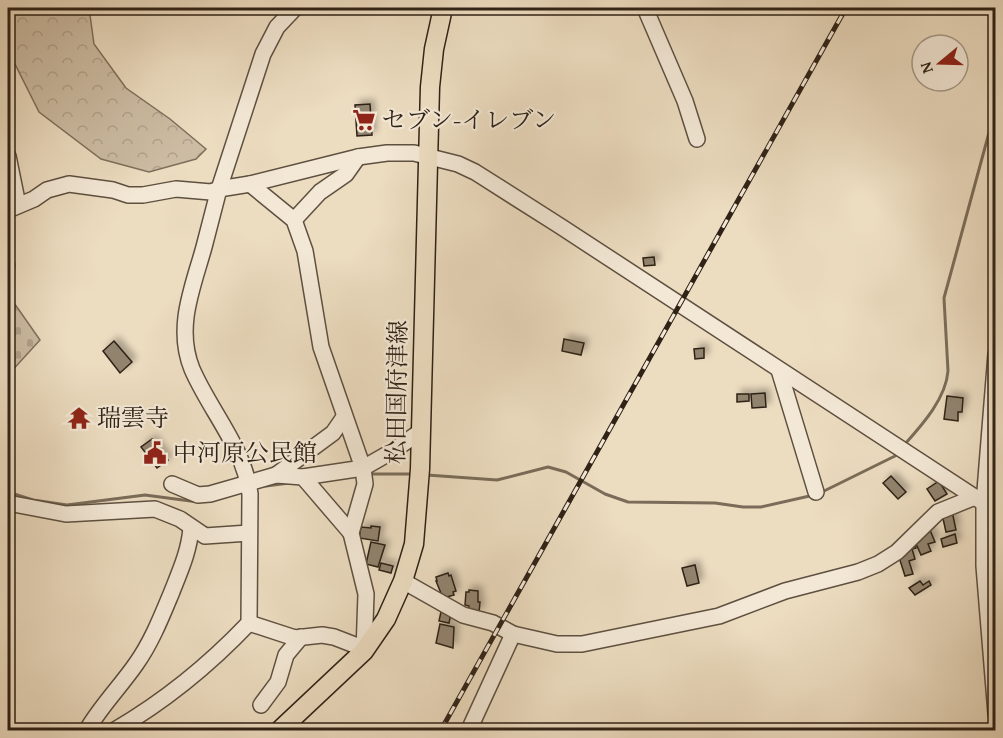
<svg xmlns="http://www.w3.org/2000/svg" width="1003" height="738" viewBox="0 0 1003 738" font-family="'Gentium Book Plus','Noto Serif JP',serif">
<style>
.forest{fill:url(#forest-crowns);stroke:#7e6f5c;stroke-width:1.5}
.cemetery{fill:url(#cemetery-stones);stroke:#7e6f5c;stroke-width:1.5}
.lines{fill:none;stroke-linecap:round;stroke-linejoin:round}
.stream{stroke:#7a6c59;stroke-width:3}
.building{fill:#91836e;stroke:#2f2216;stroke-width:1.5;filter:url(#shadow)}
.minor-casing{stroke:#5e5040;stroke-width:18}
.major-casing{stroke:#2f2216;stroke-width:21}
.minor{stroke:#f3e8d6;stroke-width:15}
.major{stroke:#ecdcc0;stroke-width:18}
.rail-casing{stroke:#2f2216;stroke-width:5}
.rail{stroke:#f3e8d6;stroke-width:3;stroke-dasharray:9;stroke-linecap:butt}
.labels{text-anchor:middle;stroke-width:4.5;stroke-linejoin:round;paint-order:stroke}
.poi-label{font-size:24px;fill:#2f2216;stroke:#f3e8d6;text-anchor:start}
.street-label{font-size:24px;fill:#2f2216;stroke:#f3e8d6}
</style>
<defs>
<pattern id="forest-crowns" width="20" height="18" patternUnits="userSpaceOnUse" patternTransform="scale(1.5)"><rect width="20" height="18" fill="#ccbca3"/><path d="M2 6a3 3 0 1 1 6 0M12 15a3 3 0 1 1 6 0" fill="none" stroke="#b0a18c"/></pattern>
<pattern id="cemetery-stones" width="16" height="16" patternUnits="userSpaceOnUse" patternTransform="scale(1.5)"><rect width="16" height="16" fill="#ccbca3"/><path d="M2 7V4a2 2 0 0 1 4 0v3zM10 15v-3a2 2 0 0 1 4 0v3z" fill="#b0a18c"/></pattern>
<filter id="shadow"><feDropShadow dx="4.5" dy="-4.5" stdDeviation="3" flood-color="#0004"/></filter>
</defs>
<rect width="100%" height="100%" fill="#ecdcc0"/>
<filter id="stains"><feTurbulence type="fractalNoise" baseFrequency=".00333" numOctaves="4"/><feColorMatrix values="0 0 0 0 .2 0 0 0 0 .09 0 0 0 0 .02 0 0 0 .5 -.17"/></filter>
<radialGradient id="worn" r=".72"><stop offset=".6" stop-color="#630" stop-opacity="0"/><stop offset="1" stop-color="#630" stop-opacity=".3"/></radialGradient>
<polygon class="forest" points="8,8 89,8 94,44 126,88 170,119 206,149 196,159 149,172 101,159 39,112 8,50"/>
<polygon class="cemetery" points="8,248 15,264 12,300 40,340 8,375"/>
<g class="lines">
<g class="stream">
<path d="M905,444C923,424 946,398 948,371L944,298L996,107"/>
<polyline points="370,474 414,474"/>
<polyline points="427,475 497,480 548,467 566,472 605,494 628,502 715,503 743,507 761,507 814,495"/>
<polyline points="266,486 289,483"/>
<polyline points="8,492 33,500 67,505 145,495 198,502"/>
<polyline points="820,493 895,456 899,451"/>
</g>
</g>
<g class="building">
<polygon points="370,104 372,135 357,136 355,105"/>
<polygon points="654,257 655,265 644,266 643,258"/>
<polygon points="564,339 584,343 581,355 562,351"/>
<polygon points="114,341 132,362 120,373 103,351"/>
<polygon points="704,348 704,358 695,359 694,349"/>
<polygon points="765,393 766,407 752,408 751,394"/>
<polygon points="737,394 749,394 749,401 737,402"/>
<polygon points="947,396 963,398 962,412 958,412 958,421 944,419"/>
<polygon points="152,439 168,460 157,468 141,447"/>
<polygon points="891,476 906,492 898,499 883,483"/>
<polygon points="939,481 947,494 935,501 927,489"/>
<polygon points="952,511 956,530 946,532 942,514"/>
<polygon points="371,526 380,527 378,541 359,538 361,527 371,528"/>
<polygon points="930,530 935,542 928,544 931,551 921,555 914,539"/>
<polygon points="955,534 957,543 943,547 941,539"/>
<polygon points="913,537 916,548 912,549 915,559 909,561 913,574 905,576 898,554"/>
<polygon points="371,542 385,545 378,567 366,564"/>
<polygon points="381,563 393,566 391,573 379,570"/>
<polygon points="695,565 699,583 687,586 682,568"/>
<polygon points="448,573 449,576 451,575 456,591 453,592 454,595 443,598 436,581 437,581 436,577"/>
<polygon points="920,581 923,585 929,581 931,585 915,595 909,588"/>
<polygon points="469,590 478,591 478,602 480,602 479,613 468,612 469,606 465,605 466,592 469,592"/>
<polygon points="442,607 451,613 449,623 439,621"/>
<polygon points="440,624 454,627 453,648 436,643"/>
</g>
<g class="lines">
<g class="minor-casing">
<g id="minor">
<polyline points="645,8 685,101 697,139"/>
<polyline points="993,8 996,12"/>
<polyline points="8,156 18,205"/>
<polyline points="250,184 294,220 305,251 321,347 363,468 365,484 351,533 366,594 364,651"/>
<polyline points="8,210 34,199 47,190 69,184 113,190 128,195 143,195 176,189 211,192 219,189 263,54 277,27 295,8"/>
<polyline points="294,220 320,192 346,174 358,157"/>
<polyline points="996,354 984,503 984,566 996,714"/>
<polyline points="779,370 816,492"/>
<polyline points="276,475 333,433 344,417"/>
<polyline points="303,477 351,533"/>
<polyline points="172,484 198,495 210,494 276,475 303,477 363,468 391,452 420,432"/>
<polyline points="8,503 66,514 155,509 180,519 205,536 249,533"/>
<polyline points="403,581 463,615 493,623 513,634 557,644 582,644 719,616 785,591 858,572 878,564 897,552 938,512 975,497"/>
<polyline points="249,623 295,638 322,635 334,637 365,649"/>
<polyline points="261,705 278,682 286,655 301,637"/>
<path d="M87,730C101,706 120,687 136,664C151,643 161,618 171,594C180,571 189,552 191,528"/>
<path d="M115,730C165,701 209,665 249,623L250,494C244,447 210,411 192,369C175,327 193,287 204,247C209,228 214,209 219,189L250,184L358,157L387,153H414L458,164L475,172L560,226L996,511"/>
<polyline points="469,730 513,634"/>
</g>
</g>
<g class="major-casing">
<polyline id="major" points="280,730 364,651 386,619 403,581 414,544 420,469 430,87 434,49 443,8"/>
</g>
<use href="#minor" class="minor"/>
<use href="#major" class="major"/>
<g class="rail-casing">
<polyline id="rail" points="441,730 846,8"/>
</g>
<use href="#rail" class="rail"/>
</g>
<defs>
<g id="supermarket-bare" transform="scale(1.8)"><path d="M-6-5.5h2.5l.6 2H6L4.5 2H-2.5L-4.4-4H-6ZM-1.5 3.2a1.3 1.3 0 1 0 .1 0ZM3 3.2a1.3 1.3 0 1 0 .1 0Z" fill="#8f2418" stroke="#f3e8d6" stroke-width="2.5" paint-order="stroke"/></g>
<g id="temple-bare" transform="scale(1.8)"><path d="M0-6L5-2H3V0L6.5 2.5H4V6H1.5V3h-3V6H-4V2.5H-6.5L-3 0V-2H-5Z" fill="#8f2418" stroke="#f3e8d6" stroke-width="2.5" paint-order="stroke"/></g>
<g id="civic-bare" transform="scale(1.8)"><path d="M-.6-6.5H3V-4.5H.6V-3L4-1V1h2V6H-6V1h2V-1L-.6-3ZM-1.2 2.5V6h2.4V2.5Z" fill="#8f2418" stroke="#f3e8d6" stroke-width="2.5" paint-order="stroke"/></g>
</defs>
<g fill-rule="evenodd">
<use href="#supermarket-bare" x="364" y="120"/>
<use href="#temple-bare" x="79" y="418"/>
<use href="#civic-bare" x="155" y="453"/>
</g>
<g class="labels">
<g class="poi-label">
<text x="382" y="128">セブン-イレブン</text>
<text x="97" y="426">瑞雲寺</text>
<text x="173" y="461">中河原公民館</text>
</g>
<g class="street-label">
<text transform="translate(397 392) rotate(-89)" y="8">松田国府津線</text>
</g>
</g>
<rect width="1003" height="738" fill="none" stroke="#ecdcc0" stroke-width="30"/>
<rect x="9" y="9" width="985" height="720" fill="none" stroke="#2f2216" stroke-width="3"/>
<rect x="15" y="15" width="973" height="708" fill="none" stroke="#2f2216" stroke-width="1.5"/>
<g transform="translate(940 63) rotate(251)"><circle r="28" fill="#f3e8d6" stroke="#a59989" stroke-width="1.5"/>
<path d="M0-4.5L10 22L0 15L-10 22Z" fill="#8f2418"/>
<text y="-9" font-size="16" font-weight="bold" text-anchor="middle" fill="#2f2216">N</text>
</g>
<rect width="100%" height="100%" filter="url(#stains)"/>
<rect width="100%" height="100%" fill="url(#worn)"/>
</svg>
